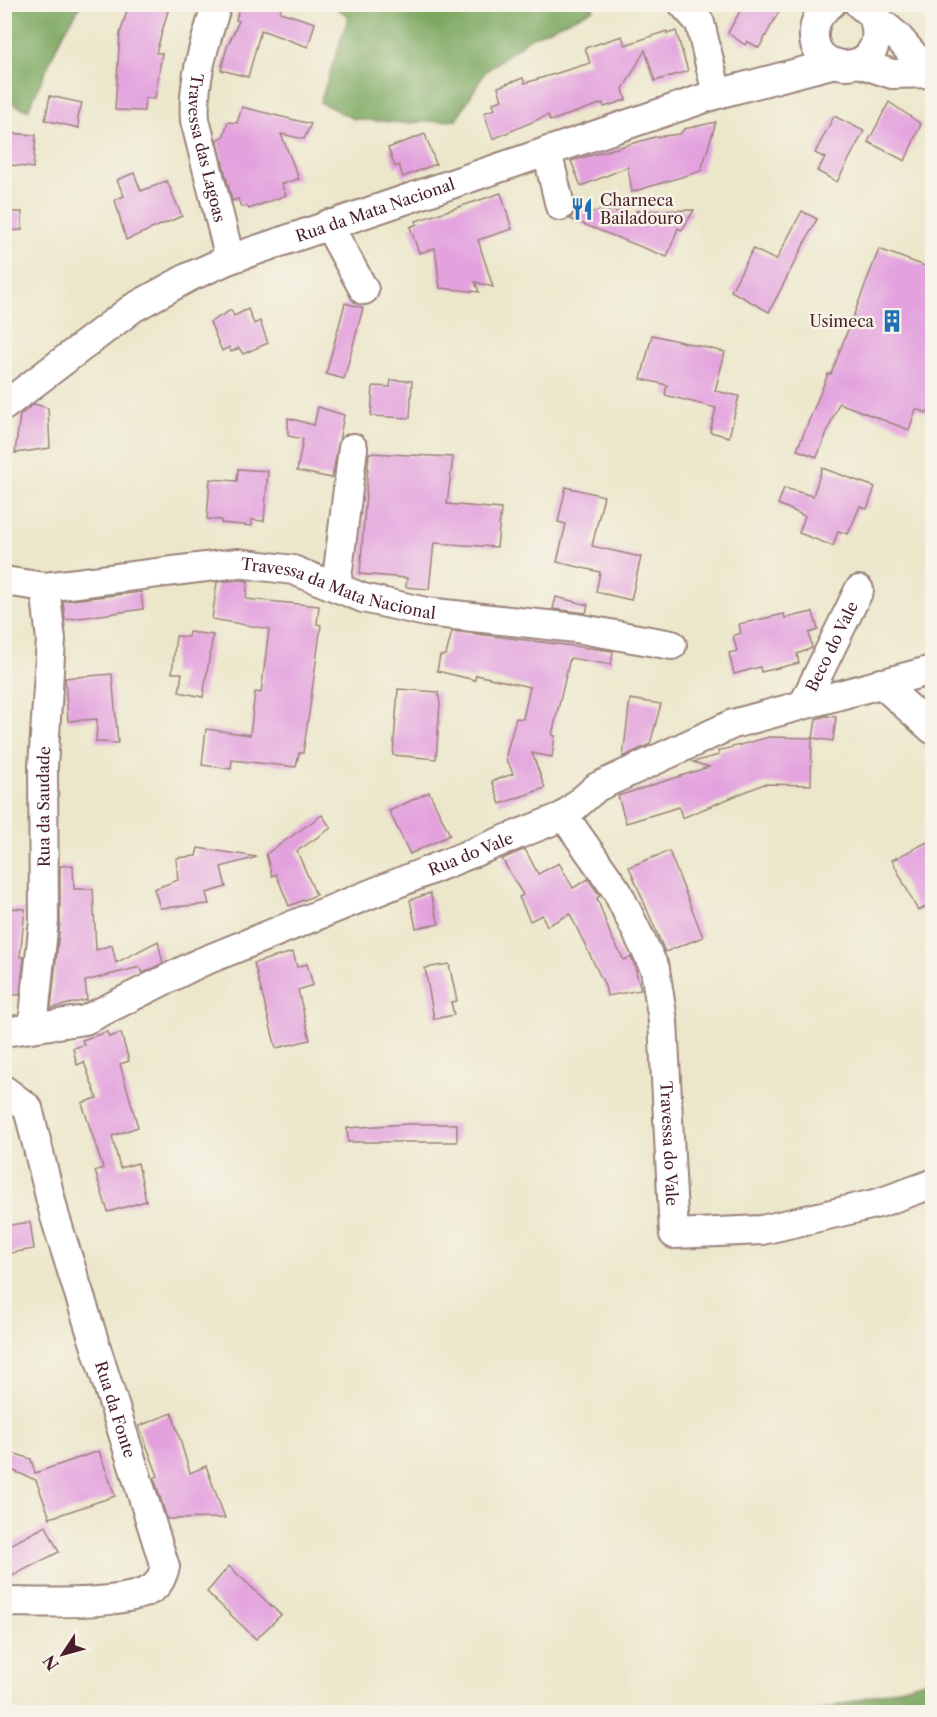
<svg xmlns="http://www.w3.org/2000/svg" width="937" height="1717" viewBox="0 0 937 1717" font-family="'Libre Caslon Text',serif">
<style>
.forest{fill:#7ca860;stroke:#636446;stroke-width:1.5}
.building{fill:#e3a2de}
.lines{fill:none;stroke-linecap:round;stroke-linejoin:round}
.minor-casing{stroke:#9b837b;stroke-width:32}
.minor{stroke:#fff;stroke-width:28}
.labels{text-anchor:middle;stroke-width:5;stroke-linejoin:round;paint-order:stroke}
.street-label{font-size:16px;fill:#4a1f2b;stroke:#f7f3e8}
.poi-label{font-size:16px;fill:#4a1f2b;stroke:#f7f3e8;text-anchor:start}
</style>
<rect width="100%" height="100%" fill="#f7f3e8"/>
<filter id="ink" filterUnits="userSpaceOnUse"><feTurbulence type="fractalNoise" baseFrequency=".0167" numOctaves="2"/><feDisplacementMap in="SourceGraphic" scale="12" xChannelSelector="R" yChannelSelector="G"/><feConvolveMatrix kernelMatrix="1 2 1 2 8 2 1 2 1" color-interpolation-filters="sRGB"/></filter>
<filter id="wash" filterUnits="userSpaceOnUse"><feTurbulence type="fractalNoise" baseFrequency=".008" numOctaves="4" result="noise"/><feDisplacementMap in="SourceGraphic" scale="24" xChannelSelector="R" yChannelSelector="G"/><feGaussianBlur stdDeviation="1.35" result="paint"/><feColorMatrix in="noise" values="0 0 0 0 0 0 0 0 0 0 0 0 0 0 0 0 0 1.4 0 .05"/><feComposite in="paint" operator="in"/></filter>
<g filter="url(#wash)">
<rect width="100%" height="100%" fill="#ece7cb"/>
<g class="forest">
<polygon points="5,4 81,5 61,37 28,110 5,101"/>
<polygon points="589,4 594,9 530,38 485,72 456,120 404,123 354,119 320,102 349,16 331,5"/>
<polygon points="932,1679 932,1712 815,1712"/>
</g>
<g id="blocks">
<g class="building">
<polygon points="129,4 170,4 156,53 162,53 155,99 145,98 144,111 115,110 120,34"/>
<polygon points="240,4 282,4 280,12 315,23 308,47 261,30 248,77 221,70 227,47 239,21 236,20"/>
<polygon points="744,4 783,4 759,48 747,41 745,45 728,33"/>
<polygon points="667,31 667,34 676,31 688,71 655,81 645,50 623,89 626,100 604,107 603,103 550,121 548,115 493,139 484,113 495,109 493,103 502,100 498,87 523,78 525,83 590,63 585,48 622,36 625,45"/>
<polygon points="50,96 82,103 78,117 79,128 45,120"/>
<polygon points="889,102 921,124 905,161 868,142"/>
<polygon points="242,107 311,124 304,139 281,134 299,179 281,184 286,195 249,209 247,206 241,207 238,199 232,201 217,139 223,137 228,122 237,123"/>
<polygon points="834,116 864,131 837,182 817,171 825,158 815,153"/>
<polygon points="716,122 701,171 632,192 628,167 581,186 571,161 655,137 680,134 684,129"/>
<polygon points="4,133 36,135 33,168 4,164"/>
<polygon points="425,134 436,164 403,177 399,165 395,167 388,148"/>
<polygon points="134,173 141,191 167,181 182,216 126,240 115,200 124,196 117,180"/>
<polygon points="501,193 512,229 478,240 493,287 475,282 479,292 440,288 435,248 419,253 410,227 417,224 416,221"/>
<polygon points="694,210 682,230 678,228 667,257 570,219 575,212 621,211 637,217 636,211"/>
<polygon points="802,211 817,219 769,312 731,291 753,249 776,260"/>
<polygon points="4,212 22,212 22,230 4,231"/>
<polygon points="879,249 933,269 933,399 927,413 916,409 909,430 839,403 817,457 797,450 828,374 831,374"/>
<polygon points="345,303 363,308 344,379 326,374"/>
<polygon points="248,309 254,324 260,321 268,343 243,354 239,348 231,352 229,347 222,351 210,322 231,310 234,316"/>
<polygon points="652,335 725,352 715,391 739,396 729,437 710,432 716,408 665,395 667,385 641,379"/>
<polygon points="391,380 412,381 410,418 371,416 373,386 390,387"/>
<polygon points="34,404 48,408 50,448 15,453 20,415"/>
<polygon points="318,407 344,415 332,478 297,471 303,439 288,436 288,418 314,425"/>
<polygon points="369,453 453,457 447,504 501,509 497,547 434,543 429,589 406,587 407,578 360,574"/>
<polygon points="822,468 875,487 867,509 860,506 848,534 838,531 833,546 799,533 805,516 778,504 784,488 813,496"/>
<polygon points="238,469 268,471 264,521 252,520 252,526 221,523 221,520 207,519 210,479 237,481"/>
<polygon points="566,487 604,496 592,546 641,557 631,600 596,592 600,572 557,562 566,524 558,522"/>
<polygon points="237,580 248,581 246,599 319,606 317,624 321,625 309,713 303,753 299,753 296,767 232,760 231,769 202,765 206,729 250,735 255,692 261,693 269,629 212,619 217,582"/>
<polygon points="141,592 143,609 65,620 63,601"/>
<polygon points="556,597 588,605 586,613 553,609"/>
<polygon points="813,612 818,630 809,633 812,648 797,654 799,663 761,672 760,667 734,674 729,653 737,651 733,636 741,633 739,624 784,614 785,618"/>
<polygon points="452,631 613,651 611,665 570,658 552,735 555,736 552,757 532,753 545,788 500,804 492,781 513,774 509,764 507,764 506,755 516,718 523,719 530,687 476,675 475,680 437,671 440,656 446,655"/>
<polygon points="189,632 213,635 203,697 179,692 182,673 172,673 176,636 188,637"/>
<polygon points="112,674 118,743 96,742 97,719 68,721 65,678"/>
<polygon points="398,689 438,692 440,704 436,759 393,755"/>
<polygon points="630,699 661,704 650,744 623,757"/>
<polygon points="826,716 836,717 833,741 813,738 816,719"/>
<polygon points="769,737 812,738 811,785 764,784 682,818 679,807 626,823 618,796 709,767 693,762 719,755 718,751"/>
<polygon points="429,792 450,835 410,854 389,811"/>
<polygon points="322,815 331,828 297,851 316,895 289,906 276,874 272,876 266,854"/>
<polygon points="933,839 933,903 918,911 892,860"/>
<polygon points="198,848 257,857 221,867 226,887 206,893 209,904 160,908 154,889 178,880 176,858 196,856"/>
<polygon points="525,849 538,874 559,863 573,888 588,879 600,896 597,898 611,936 624,960 631,957 634,964 641,990 607,996 605,986 570,914 547,926 542,915 530,921 519,897 523,895 502,859"/>
<polygon points="669,851 703,937 665,952 629,867"/>
<polygon points="73,865 74,889 93,889 96,950 112,945 116,963 158,941 163,963 143,973 140,967 85,981 87,1000 51,1008 60,922 60,866"/>
<polygon points="430,893 439,924 416,928 410,900"/>
<polygon points="4,908 25,909 20,957 24,957 20,995 4,994"/>
<polygon points="293,952 297,967 307,964 313,985 298,990 310,1040 276,1048 254,963"/>
<polygon points="449,964 457,1001 451,1002 454,1015 434,1019 425,968"/>
<polygon points="107,1032 109,1037 121,1033 129,1061 120,1064 138,1127 112,1136 120,1168 138,1163 146,1201 108,1212 95,1171 103,1168 82,1103 97,1098 84,1062 77,1065 73,1048 84,1045 82,1040"/>
<polygon points="407,1124 457,1124 457,1142 348,1142 347,1128"/>
<polygon points="30,1222 34,1249 4,1254 4,1226"/>
<polygon points="172,1413 190,1473 206,1466 225,1518 167,1519 154,1478 158,1476 139,1426"/>
<polygon points="4,1450 31,1459 35,1473 99,1451 115,1496 50,1518 36,1480 4,1467"/>
<polygon points="46,1526 59,1552 4,1580 4,1548"/>
<polygon points="229,1566 281,1615 256,1639 207,1592"/>
</g>
</g>
</g>
<g filter="url(#ink)">
<use href="#blocks" fill-opacity="0" stroke="#9b837b" stroke-width="1.5"/>
<g class="lines">
<g class="minor-casing">
<g id="minor">
<path id="s1" d="M217,4C205,42 192,81 195,120L230,259"/>
<polyline points="683,4 700,23 717,94"/>
<path d="M831,4C821,11 815,19 814,31C810,80 891,76 874,19"/>
<polyline points="859,4 897,36 928,72"/>
<polyline points="859,63 892,74 932,73"/>
<polyline points="547,151 560,206"/>
<polyline points="328,224 364,290"/>
<path id="s2" d="M4,406L133,308L189,277L230,259L717,94L835,63"/>
<path id="s3" d="M4,581L45,587L238,563L293,570L363,598L426,612L576,628L672,645"/>
<polyline points="336,587 353,448"/>
<polyline points="881,683 932,729"/>
<path id="s4" d="M804,703L859,590"/>
<path id="s5" d="M564,816L617,891L655,969L663,1021L674,1234L762,1230L879,1203L932,1184"/>
<path id="s6" d="M33,1026L44,920L43,767L51,640L45,587"/>
<path id="s7" d="M4,1032L85,1020L199,963L564,816L597,787L733,724L932,670"/>
<path id="s8" d="M4,1090L28,1108L55,1217L165,1567C162,1577 159,1585 150,1590C119,1606 41,1602 4,1602"/>
</g>
</g>
<use href="#minor" class="minor"/>
</g>
</g>
<defs>
<g id="restaurant-bare" transform="scale(1.8)"><path d="M-5-6h1v4h1v-4h1v4h1v-4h1v5L-1.5 .5V6h-2V.5L-5-1ZM5-6V6H3V1.5H1.5Q1.5-4 5-6Z" fill="#1f6fb2" stroke="#f7f3e8" stroke-width="2.5" paint-order="stroke"/></g>
<g id="building-bare" transform="scale(1.8)"><path d="M-4-6H4V6H1V3H-1V6H-4ZM-2.5-4.3h1.7v1.8h-1.7ZM.8-4.3h1.7v1.8H.8ZM-2.5-1h1.7V.8h-1.7ZM.8-1h1.7V.8H.8Z" fill="#1f6fb2" stroke="#f7f3e8" stroke-width="2.5" paint-order="stroke"/></g>
</defs>
<g fill-rule="evenodd">
<use href="#restaurant-bare" x="582" y="209"/>
<use href="#building-bare" x="892" y="321"/>
</g>
<g class="labels">
<g class="street-label">
<text dy="6" stroke="none"><textPath href="#s1" startOffset="148">Travessa das Lagoas</textPath></text>
<text dy="6" stroke="none"><textPath href="#s2" startOffset="424">Rua da Mata Nacional</textPath></text>
<text dy="6" stroke="none"><textPath href="#s3" startOffset="340">Travessa da Mata Nacional</textPath></text>
<text dy="6" stroke="none"><textPath href="#s4" startOffset="63">Beco do Vale</textPath></text>
<text dy="6" stroke="none"><textPath href="#s6" startOffset="220">Rua da Saudade</textPath></text>
<text dy="6" stroke="none"><textPath href="#s7" startOffset="502">Rua do Vale</textPath></text>
<text dy="6" stroke="none"><textPath href="#s5" startOffset="354">Travessa do Vale</textPath></text>
<text dy="6" stroke="none"><textPath href="#s8" startOffset="344">Rua da Fonte</textPath></text>
</g>
<g class="poi-label">
<text x="600" y="206">Charneca<tspan x="600" dy="18">Bailadouro</tspan></text>
<text x="874" y="327" text-anchor="end">Usimeca</text>
</g>
</g>
<rect width="937" height="1717" fill="none" stroke="#f7f3e8" stroke-width="24"/>
<g transform="translate(63 1654) rotate(234)" stroke="#f7f3e8" stroke-width="4.5" paint-order="stroke">
<path d="M0-4.5L10 22L0 15L-10 22Z" fill="#4a1f2b"/>
<text y="-9" font-size="16" font-weight="bold" text-anchor="middle" fill="#4a1f2b">N</text>
</g>
</svg>
